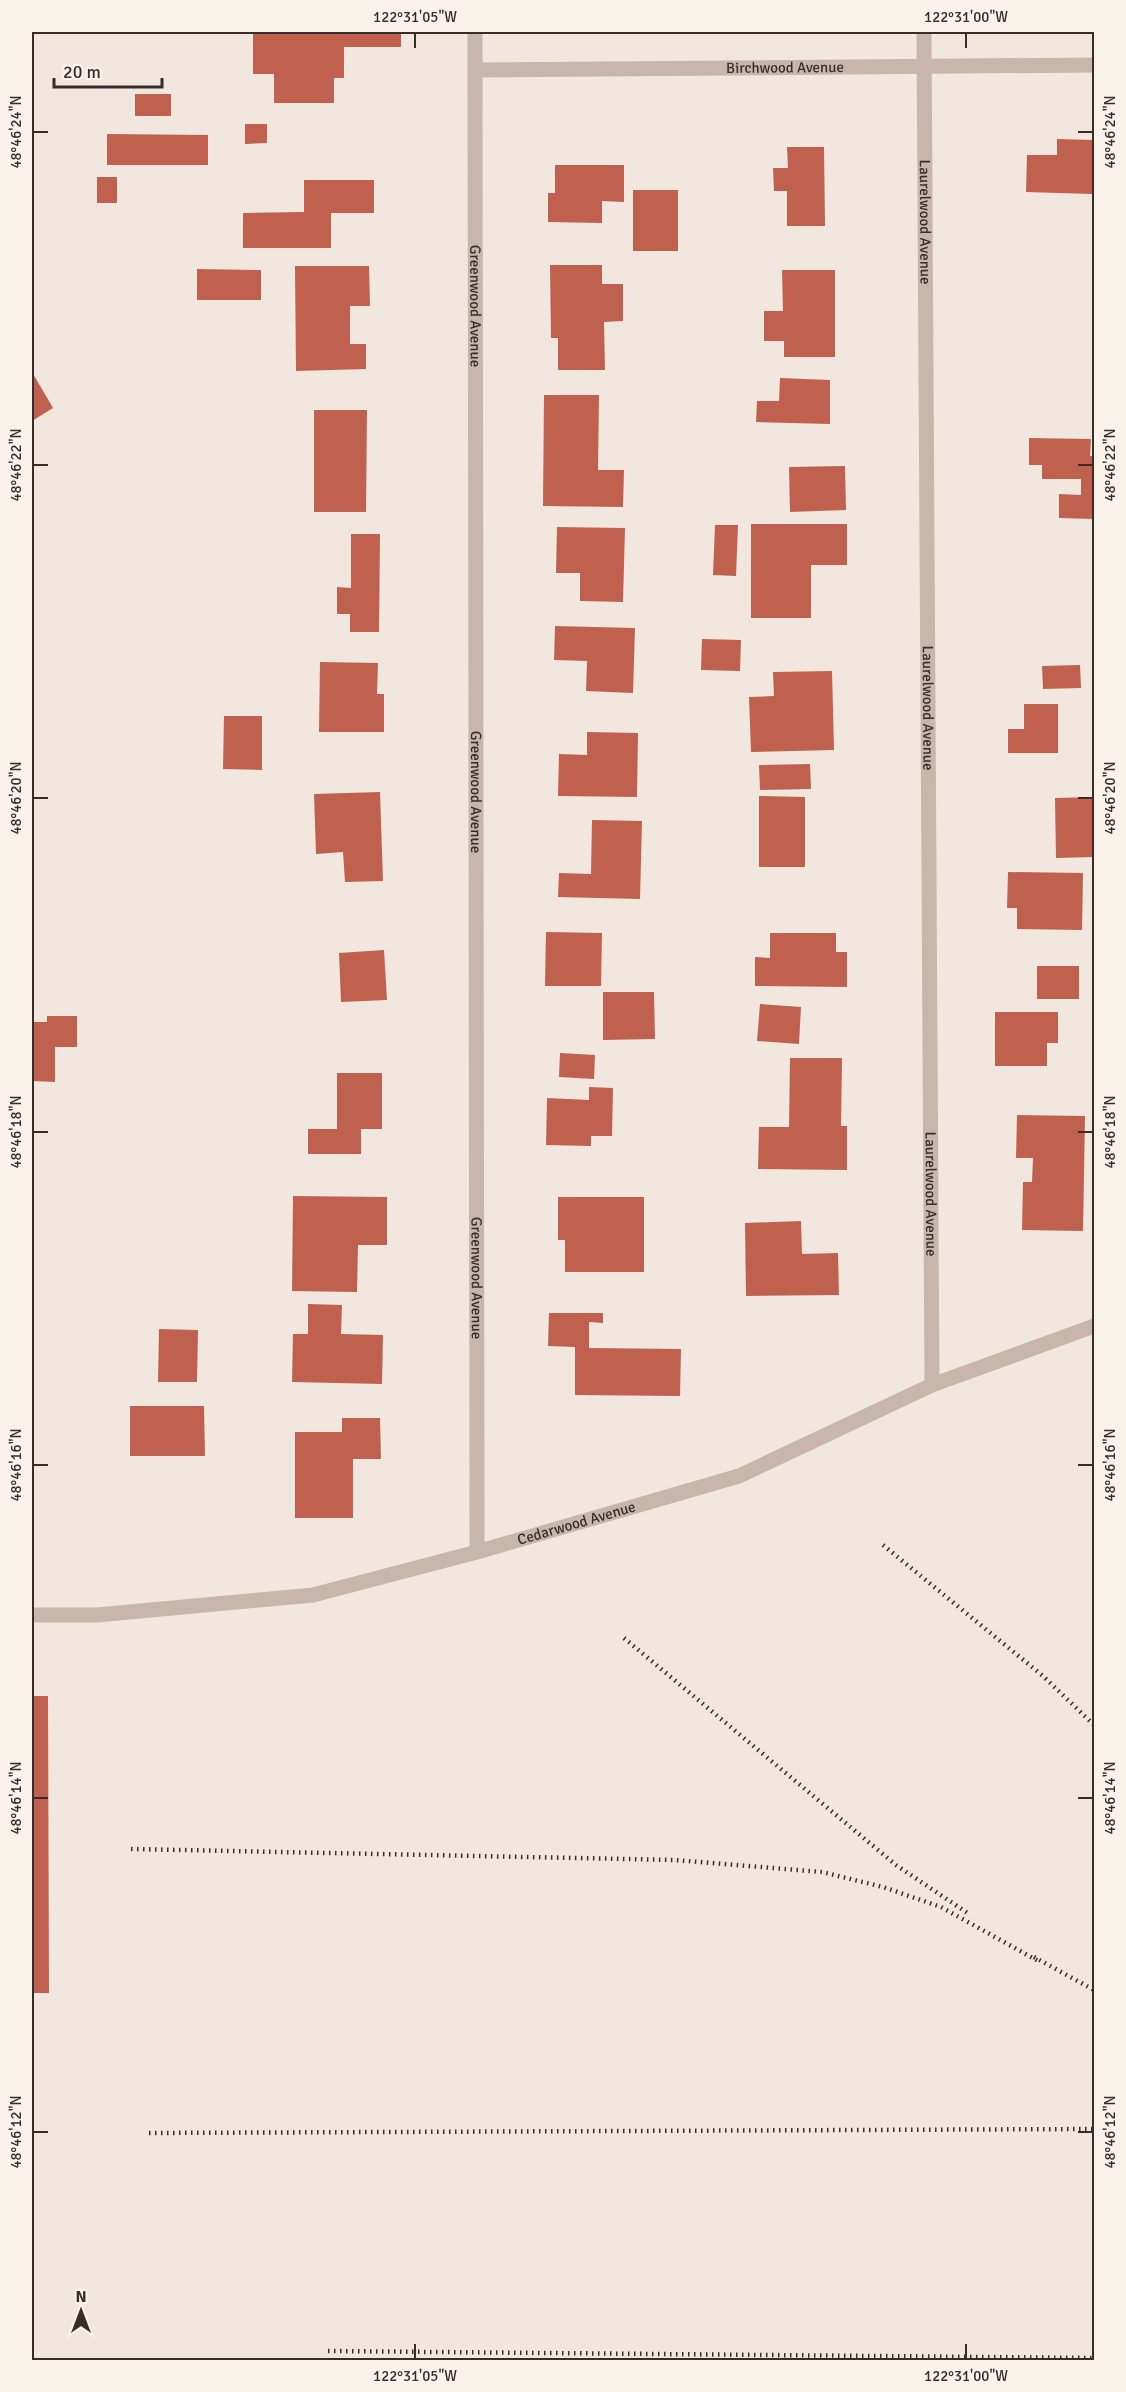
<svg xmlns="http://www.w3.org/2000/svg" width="1126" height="2392" viewBox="0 0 1126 2392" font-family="Signika,sans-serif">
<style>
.building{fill:#c0604e}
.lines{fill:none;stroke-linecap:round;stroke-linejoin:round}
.minor{stroke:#c9b6ab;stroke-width:15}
.rail{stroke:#382d2a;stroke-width:4.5;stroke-dasharray:1.5 4.5;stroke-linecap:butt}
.ticks{fill:none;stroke:#382d2a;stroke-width:2}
.labels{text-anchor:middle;stroke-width:4.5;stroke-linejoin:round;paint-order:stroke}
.street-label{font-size:15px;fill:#382d2a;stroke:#f9f2eb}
.neatline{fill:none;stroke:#382d2a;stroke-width:2}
.ticks-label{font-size:15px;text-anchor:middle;fill:#382d2a}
</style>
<rect width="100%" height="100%" fill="#f2e7df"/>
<g class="building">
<polygon points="253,32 401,32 401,47 344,47 344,78 334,78 334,103 274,103 274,74 253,74"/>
<rect x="135" y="94" width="36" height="22"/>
<polygon points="245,124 267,124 267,143 245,144"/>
<polygon points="107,134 208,135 208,165 107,165"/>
<polygon points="1057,139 1094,140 1092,194 1026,192 1027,155 1057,155"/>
<polygon points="787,147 824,147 825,226 787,226 787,191 774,191 773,168 788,168"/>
<polygon points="555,165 624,165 624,202 602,201 602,223 548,222 548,193 555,193"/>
<rect x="97" y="177" width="20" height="26"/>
<polygon points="304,180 374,180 374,213 331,213 331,248 243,248 243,213 304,212"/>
<rect x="633" y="190" width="45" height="61"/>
<polygon points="550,265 602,265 602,284 623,284 623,321 604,322 605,370 558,370 558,338 551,338"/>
<polygon points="295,266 369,266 370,306 350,306 350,344 366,344 366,369 296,371"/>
<polygon points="197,269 261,270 261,300 197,300"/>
<polygon points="782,270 835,270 835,357 784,357 784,341 764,341 764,311 783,311"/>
<polygon points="32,372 53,408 32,421"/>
<polygon points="780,378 830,380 830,424 756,422 757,401 779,401"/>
<polygon points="544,395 599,395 598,470 624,470 623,507 543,506"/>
<polygon points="314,410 367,410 366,512 314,512"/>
<polygon points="1029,438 1091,439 1090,456 1094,456 1094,519 1059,518 1059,494 1081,495 1081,479 1042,479 1042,465 1029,465"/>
<polygon points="845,466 846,510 790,512 789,467"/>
<polygon points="751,524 847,524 847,565 811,565 811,618 751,618"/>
<polygon points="715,525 738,525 736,576 713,575"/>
<polygon points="557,527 625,528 623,602 580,601 580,573 556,573"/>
<polygon points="351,534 380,534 379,632 350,632 350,614 337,614 337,587 351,588"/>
<polygon points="555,626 635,628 633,693 586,691 587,661 554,660"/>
<polygon points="702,639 741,640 740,671 701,670"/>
<polygon points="320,662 378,663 377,694 384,694 384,732 319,732"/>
<polygon points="1080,665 1081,688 1043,689 1042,666"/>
<polygon points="832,671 834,750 751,752 749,697 774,696 773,672"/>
<polygon points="1024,704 1058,704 1058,753 1008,753 1008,729 1024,729"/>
<polygon points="224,716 262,716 262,770 223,769"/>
<polygon points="587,732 638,733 637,797 558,796 559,754 587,755"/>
<polygon points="810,764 811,789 760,790 759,765"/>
<polygon points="380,792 383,881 345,882 343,852 316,854 314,794"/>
<polygon points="759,796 805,797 805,867 759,867"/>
<polygon points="1094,797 1094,857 1056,858 1055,798"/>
<polygon points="592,820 642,821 640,899 558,897 559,873 591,874"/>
<polygon points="1008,872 1083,873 1082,930 1017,929 1017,908 1007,908"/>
<polygon points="546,932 602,933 601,986 545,986"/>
<polygon points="770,933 836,933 836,952 847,952 847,987 755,986 755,957 770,958"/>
<polygon points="384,950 387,1000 341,1002 339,953"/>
<rect x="1037" y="966" width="42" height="33"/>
<polygon points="603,992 654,992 655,1039 603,1040"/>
<polygon points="760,1004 801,1007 799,1044 757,1041"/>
<polygon points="995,1012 1058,1012 1058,1043 1047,1043 1047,1066 995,1066"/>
<polygon points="47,1016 77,1016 77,1047 55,1047 55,1082 32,1081 32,1022 47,1022"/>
<polygon points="560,1053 595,1055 594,1079 559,1077"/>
<polygon points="790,1058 842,1058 841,1126 847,1126 847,1170 758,1169 759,1127 789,1127"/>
<polygon points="337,1073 382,1073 382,1129 361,1129 361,1154 308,1154 308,1129 337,1129"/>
<polygon points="589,1087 613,1088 612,1136 591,1136 591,1146 546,1145 547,1098 589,1100"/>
<polygon points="1017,1115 1085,1116 1083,1231 1022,1230 1023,1182 1032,1182 1033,1158 1016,1158"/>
<polygon points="293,1196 387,1197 387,1245 358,1245 357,1292 292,1291"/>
<polygon points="558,1197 644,1197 644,1272 565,1272 565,1240 558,1240"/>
<polygon points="801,1221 802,1254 838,1253 839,1295 746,1296 745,1223"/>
<polygon points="308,1304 342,1305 341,1334 383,1335 382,1384 292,1382 293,1334 308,1334"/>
<polygon points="549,1313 603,1313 603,1323 589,1322 589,1348 681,1349 680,1396 575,1395 575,1347 548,1346"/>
<polygon points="159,1329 198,1330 197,1382 158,1382"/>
<polygon points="130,1406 204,1406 205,1456 130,1456"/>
<polygon points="342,1418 380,1418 381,1459 353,1459 353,1518 295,1518 295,1432 342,1432"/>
<polygon points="32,1696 48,1696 49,1993 32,1993"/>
</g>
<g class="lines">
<g class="minor">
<path id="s1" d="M475,32L477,1552"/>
<path id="s2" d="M924,32L932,1385"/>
<path id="s3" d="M475,70L1094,65"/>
<path id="s4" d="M32,1615H97L313,1595L477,1552L739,1476L932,1385L1094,1326"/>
</g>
<g class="rail">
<polyline points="883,1545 1043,1676 1094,1725"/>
<polyline points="624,1638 896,1865 969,1914"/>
<polyline points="131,1849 675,1860 822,1872 883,1887 941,1907 1040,1962"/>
<polyline points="1034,1957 1094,1990"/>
<polyline points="149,2133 1094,2129"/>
<polyline points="328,2351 1094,2358"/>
</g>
</g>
<path class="ticks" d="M415,33V48M966,33V48M33,132H48M1078,132H1093M33,465H48M1078,465H1093M33,798H48M1078,798H1093M33,1132H48M1078,1132H1093M33,1465H48M1078,1465H1093M33,1798H48M1078,1798H1093M33,2132H48M1078,2132H1093M415,2344V2359M966,2344V2359"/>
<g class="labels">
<g class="street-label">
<text dy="5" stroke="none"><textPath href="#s3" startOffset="310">Birchwood Avenue</textPath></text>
<text dy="5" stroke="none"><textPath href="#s2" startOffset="190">Laurelwood Avenue</textPath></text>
<text dy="5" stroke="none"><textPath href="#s1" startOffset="274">Greenwood Avenue</textPath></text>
<text dy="5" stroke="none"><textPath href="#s2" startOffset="676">Laurelwood Avenue</textPath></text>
<text dy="5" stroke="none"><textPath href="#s1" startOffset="760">Greenwood Avenue</textPath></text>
<text dy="5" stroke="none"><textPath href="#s2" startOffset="1162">Laurelwood Avenue</textPath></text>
<text dy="5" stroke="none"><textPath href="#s1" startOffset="1246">Greenwood Avenue</textPath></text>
<text dy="5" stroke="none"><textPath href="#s4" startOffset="555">Cedarwood Avenue</textPath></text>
</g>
</g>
<rect width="1126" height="2392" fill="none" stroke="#f9f2eb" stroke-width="66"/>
<g transform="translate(81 2311)" stroke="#f9f2eb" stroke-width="4.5" paint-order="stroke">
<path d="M0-4.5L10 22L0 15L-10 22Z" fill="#382d2a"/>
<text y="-9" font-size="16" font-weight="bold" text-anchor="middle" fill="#382d2a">N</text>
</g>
<path d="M54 78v9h108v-9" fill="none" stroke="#382d2a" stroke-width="3"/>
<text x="63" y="78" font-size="18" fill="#382d2a" stroke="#f9f2eb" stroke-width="4.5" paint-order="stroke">20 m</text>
<rect x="33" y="33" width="1060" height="2326" class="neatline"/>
<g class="ticks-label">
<text x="415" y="22">122°31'05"W</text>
<text x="966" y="22">122°31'00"W</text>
<text transform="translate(16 132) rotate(-90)" y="5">48°46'24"N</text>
<text transform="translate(1110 132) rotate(-90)" y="5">48°46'24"N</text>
<text transform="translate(16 465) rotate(-90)" y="5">48°46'22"N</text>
<text transform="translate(1110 465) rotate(-90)" y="5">48°46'22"N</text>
<text transform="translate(16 798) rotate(-90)" y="5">48°46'20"N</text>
<text transform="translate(1110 798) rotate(-90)" y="5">48°46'20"N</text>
<text transform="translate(16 1132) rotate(-90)" y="5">48°46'18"N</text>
<text transform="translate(1110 1132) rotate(-90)" y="5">48°46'18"N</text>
<text transform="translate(16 1465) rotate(-90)" y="5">48°46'16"N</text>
<text transform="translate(1110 1465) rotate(-90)" y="5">48°46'16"N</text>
<text transform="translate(16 1798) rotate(-90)" y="5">48°46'14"N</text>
<text transform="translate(1110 1798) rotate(-90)" y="5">48°46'14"N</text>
<text transform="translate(16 2132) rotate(-90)" y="5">48°46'12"N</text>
<text transform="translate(1110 2132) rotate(-90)" y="5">48°46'12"N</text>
<text x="415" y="2381">122°31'05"W</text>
<text x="966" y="2381">122°31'00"W</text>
</g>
</svg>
